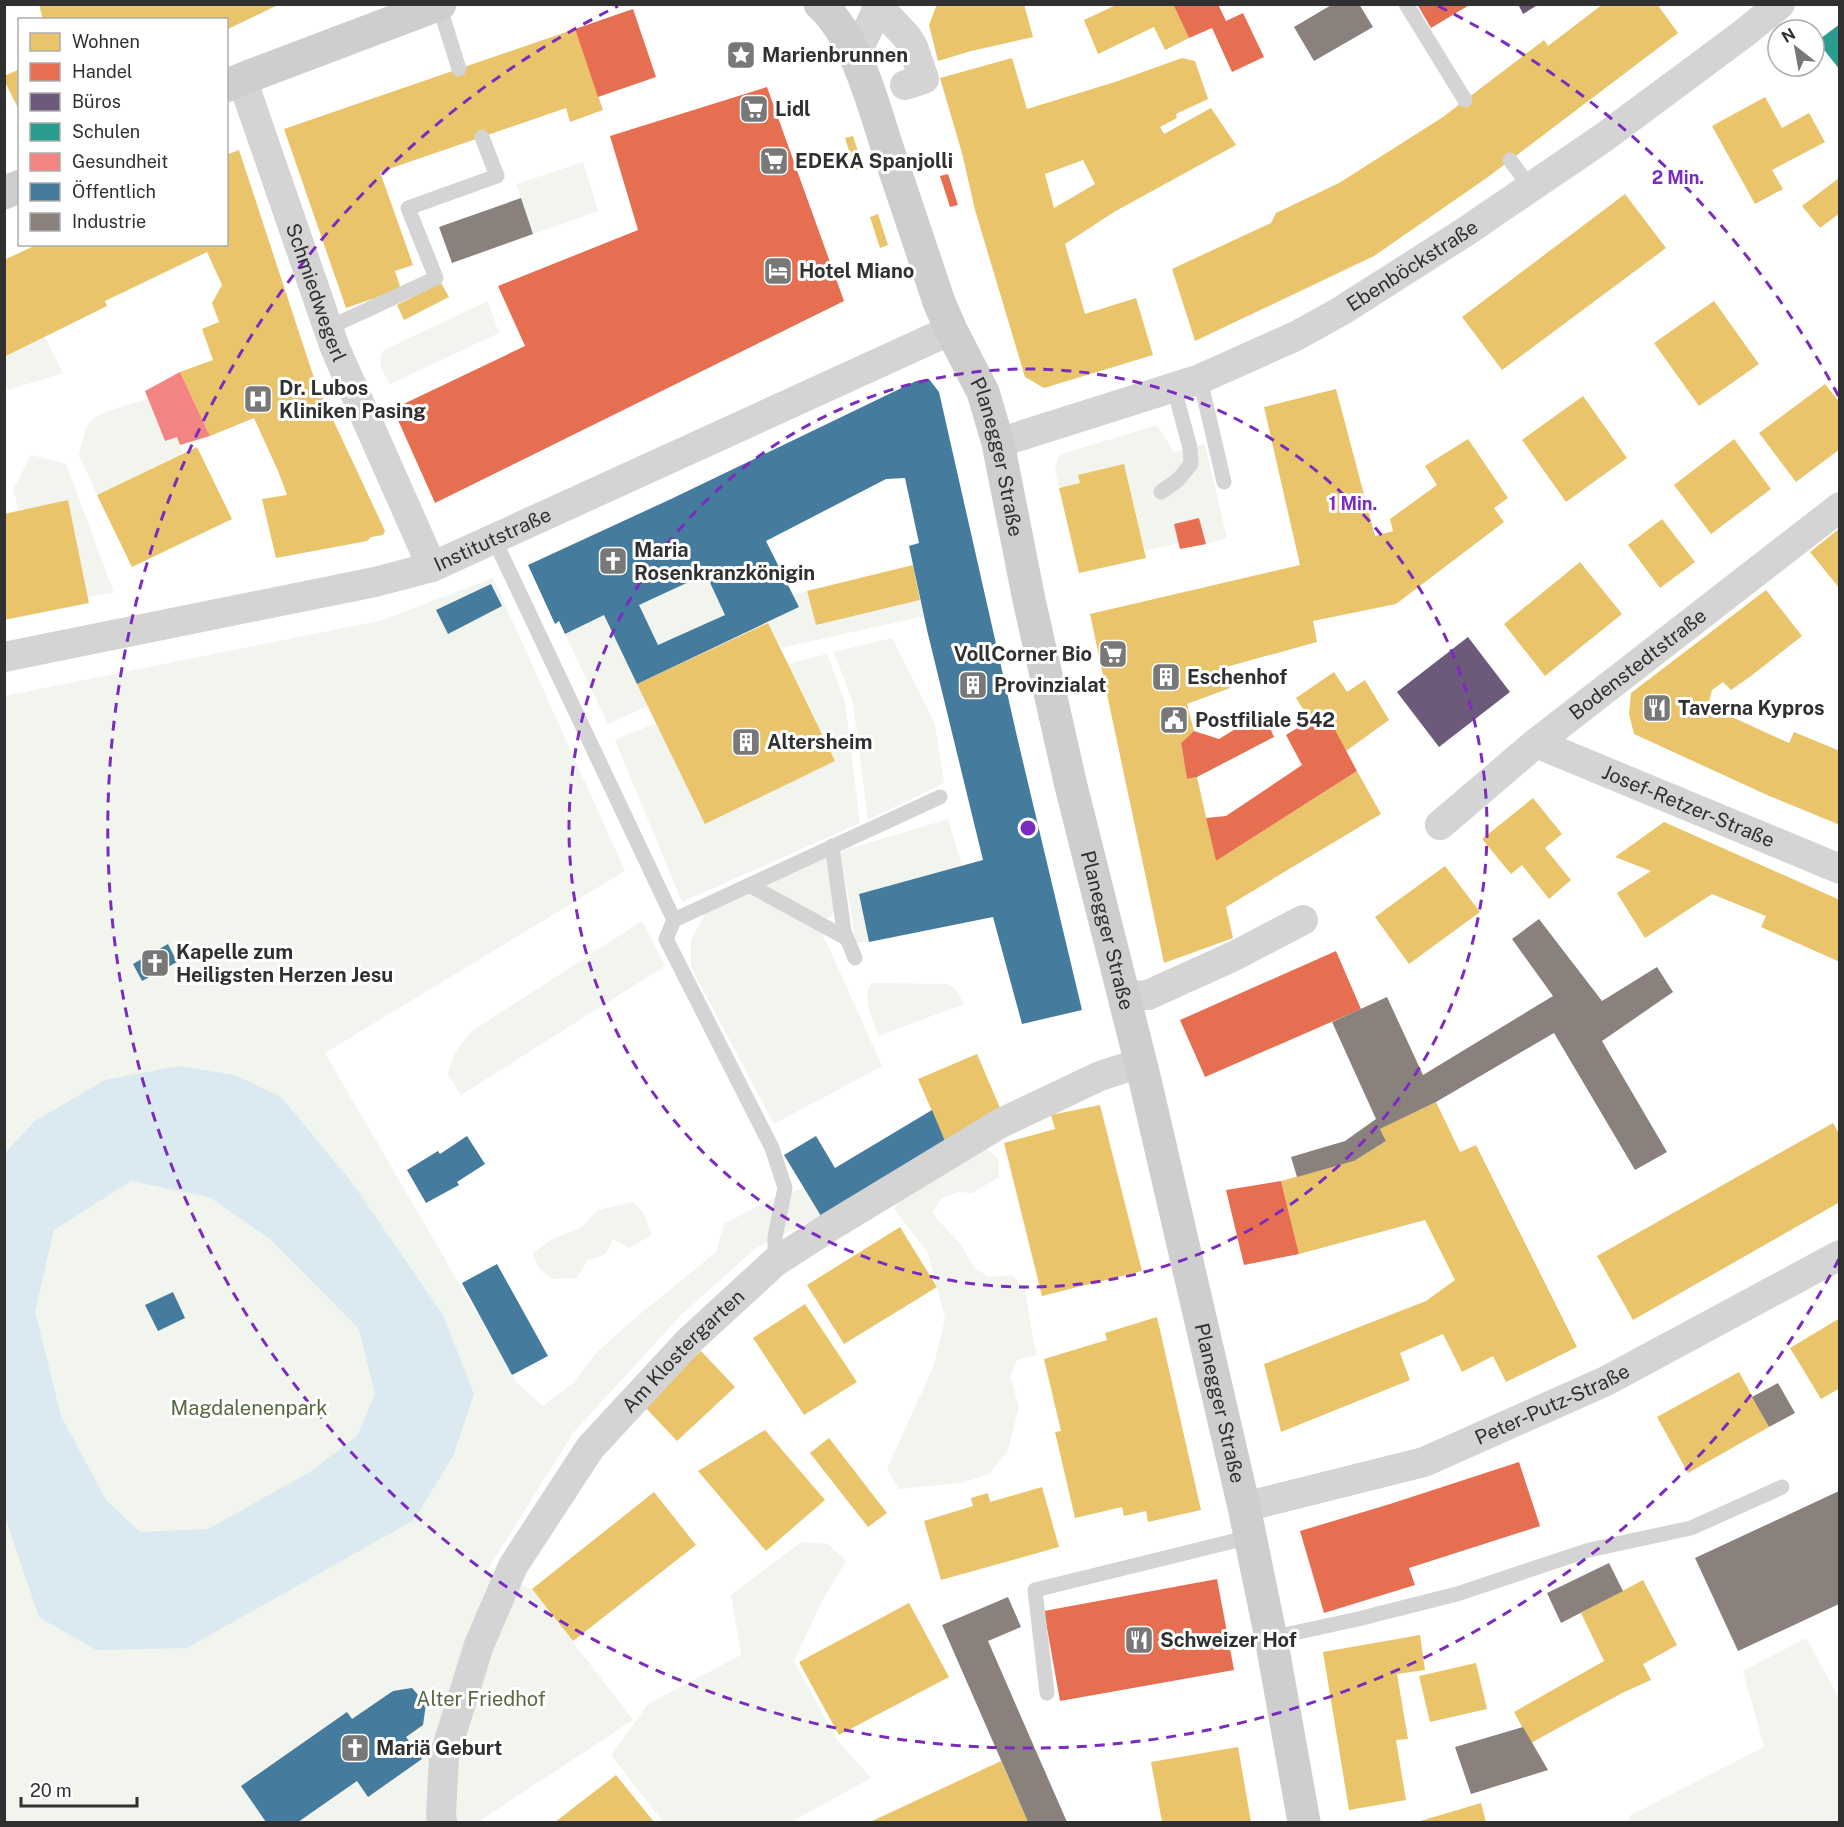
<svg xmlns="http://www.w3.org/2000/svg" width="1844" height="1827" viewBox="0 0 1844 1827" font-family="'Public Sans',sans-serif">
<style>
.green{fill:#f1f5ed}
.water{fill:#dbe9f1;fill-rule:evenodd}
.homes{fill:#e9c46a;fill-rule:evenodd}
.shops{fill:#e76f51}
.offices{fill:#6d597a}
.schools{fill:#2a9d8f}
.health{fill:#f28482}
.public{fill:#457b9d;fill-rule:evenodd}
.industry{fill:#8a817c}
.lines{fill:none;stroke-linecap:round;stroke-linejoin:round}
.lane{stroke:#d4d4d4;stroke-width:15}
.street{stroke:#d4d4d4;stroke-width:30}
.secondary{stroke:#cecece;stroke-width:33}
.ring{fill:none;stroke:#7b2cbf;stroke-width:3;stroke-dasharray:10 8}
.labels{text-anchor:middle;stroke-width:6;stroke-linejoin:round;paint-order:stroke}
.poi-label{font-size:20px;font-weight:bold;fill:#303030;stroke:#fff;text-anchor:start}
.street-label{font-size:20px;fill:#303030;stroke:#fff}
.park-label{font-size:20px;fill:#546a3e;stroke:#fff}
.centre{fill:#7b2cbf;stroke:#fff;stroke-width:3}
.ring-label{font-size:18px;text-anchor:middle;font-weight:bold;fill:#7b2cbf;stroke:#fff;stroke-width:6;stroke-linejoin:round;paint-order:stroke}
</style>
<rect width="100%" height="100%" fill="#fff"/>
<g class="green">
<polygon points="583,162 598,211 533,234 516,184"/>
<path d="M488,301L499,333L390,384C384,371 375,364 384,350Z"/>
<polygon points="45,337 63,373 8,390 5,383 5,357"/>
<path d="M148,399L165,441L177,437L183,453L97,495L79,455C82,445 84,426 93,419C101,412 137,402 148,399Z"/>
<polygon points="1157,425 1174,452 1205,444 1227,538 1206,544 1199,518 1174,524 1179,543 1145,551 1124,465 1079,475 1080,483 1059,488 1055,469 1059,455"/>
<polygon points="31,455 66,464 114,593 88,597 68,501 19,510 13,490"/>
<polygon points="706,574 725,615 658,645 639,605"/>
<polygon points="493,578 625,871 325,1053 517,1383 543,1406 574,1382 595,1354 628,1324 716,1252 724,1224 775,1197 804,1188 821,1216 756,1248 681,1315 573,1433 485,1574 532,1589 633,1720 478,1822 5,1822 5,696 383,620"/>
<polygon points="807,591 816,625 920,600 924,616 781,648 768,623 799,607 793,595"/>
<polygon points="604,615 648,706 608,724 565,634"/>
<polygon points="892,638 935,724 944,783 868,820 853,703 834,652"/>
<polygon points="827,654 845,702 860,823 682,902 615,740 656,723 706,824 835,761 788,664"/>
<polygon points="948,819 962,866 859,894 869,942 856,943 841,855 842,851"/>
<polygon points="825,856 835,909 831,917 821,919 760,886"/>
<polygon points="749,892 821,930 882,1066 774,1124 691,967 691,940 706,912"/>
<path d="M642,921L665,966L461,1095L448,1075C452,1055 459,1046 472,1031Z"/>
<path d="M872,983L946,984L956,989L964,1004L878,1036C874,1022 860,995 872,983Z"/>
<polygon points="987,1148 998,1159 999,1177 972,1193 958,1192 942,1198 932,1213 961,1245 973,1266 988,1277 1012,1275 1025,1288 1033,1340 1037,1355 1017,1360 1010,1377 1019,1406 1008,1451 989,1474 961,1483 899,1489 887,1469 934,1365 945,1318 928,1253 894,1209 905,1190"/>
<polygon points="633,1202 643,1212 652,1235 629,1248 613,1239 606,1254 587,1261 577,1278 552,1279 539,1268 533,1253 552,1239 581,1228 598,1210"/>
<polygon points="801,1542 828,1544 846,1561 822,1601 794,1661 837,1740 871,1778 791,1822 663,1822 611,1755 648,1704 741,1655 731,1595"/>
<polygon points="1806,1638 1839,1698 1839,1822 1630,1822 1629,1816 1764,1747 1743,1671"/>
</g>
<path class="water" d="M179,1066L235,1075L281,1097L350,1180L443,1315L474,1394L453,1456L414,1520L187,1648L96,1650L39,1617L5,1516V1153L35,1121L105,1080ZM131,1181L209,1197L270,1239L359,1329L375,1394L357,1436L310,1472L208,1529L140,1532L106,1500L61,1416L35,1311L54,1230Z"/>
<g class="homes">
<polygon points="39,4 280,4 226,30 226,20 43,20"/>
<polygon points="937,4 1024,4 1033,37 971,51 938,61 929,25"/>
<polygon points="1118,4 1173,4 1189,38 1165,50 1154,27 1098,54 1084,20"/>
<polygon points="1603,4 1657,4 1678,33 1488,177 1374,256 1195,341 1172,269 1271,223 1276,213 1339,183 1443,117 1544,40 1548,46"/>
<polygon points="575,29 603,110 570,122 566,108 380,172 413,265 395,271 401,289 346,308 284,129"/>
<path d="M1012,58L1027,109L1115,82L1182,58L1195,61L1208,99L1176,114L1177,118L1160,127L1164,134L1211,108L1236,145L1114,212L1065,244L1085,314L1136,298L1153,355L1044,388L1025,377L975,210L962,153L940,78ZM1083,160L1095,184L1054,208L1045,174Z"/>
<polygon points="20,69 20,112 4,80 4,76"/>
<polygon points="1765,97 1782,128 1809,113 1825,142 1772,170 1783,189 1755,204 1712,126"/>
<polygon points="853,136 863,167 855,170 845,138"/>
<polygon points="239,150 315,381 385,531 383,535 371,537 367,541 276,558 262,499 287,495 278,471 254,418 210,436 180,372 213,360 202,329 219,322 212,303 222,285 207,252 105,301 107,306 4,357 4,260 38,244 226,244 226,155"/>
<polygon points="1839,178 1840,213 1820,228 1802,206"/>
<polygon points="1625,194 1666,248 1502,370 1462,317"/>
<polygon points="878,214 888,245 880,248 870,217"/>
<polygon points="441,283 449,297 404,320 397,305"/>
<polygon points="1714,301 1759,364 1699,406 1654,343"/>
<polygon points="1825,384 1840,403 1840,449 1796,482 1759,433"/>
<polygon points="1336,389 1375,536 1393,531 1390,519 1437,485 1425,466 1468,439 1508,498 1494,508 1504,522 1396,604 1313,621 1317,642 1226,667 1230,688 1187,704 1194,731 1181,743 1187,779 1197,777 1216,861 1357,771 1381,814 1226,907 1233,938 1164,963 1090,614 1300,565 1264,407"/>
<polygon points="1583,396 1627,458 1566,502 1522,440"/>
<polygon points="1734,439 1771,489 1711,534 1674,485"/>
<polygon points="197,447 232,519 132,567 97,495"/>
<polygon points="1124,464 1146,558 1079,573 1059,488 1080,483 1078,475"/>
<polygon points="68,500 89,603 4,620 4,514"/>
<polygon points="1662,519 1695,562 1660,588 1628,545"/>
<polygon points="1840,528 1840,589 1810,552"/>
<polygon points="1580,562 1622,614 1545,676 1504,624"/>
<polygon points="913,565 920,600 816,625 807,591"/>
<polygon points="1766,590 1802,636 1751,676 1731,690 1723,682 1712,690 1708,706 1789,743 1794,732 1840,751 1840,825 1767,795 1634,734 1629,714 1631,693"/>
<polygon points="768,623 835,761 705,824 637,684"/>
<polygon points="1334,672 1347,692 1365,680 1389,720 1346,751 1325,711 1310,720 1296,698"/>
<polygon points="1533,798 1562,834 1545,848 1571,880 1549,899 1522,865 1511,874 1482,839"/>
<polygon points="1664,822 1840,900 1840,962 1761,927 1766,916 1712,894 1645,938 1617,893 1651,871 1615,857"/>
<polygon points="1445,866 1480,912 1409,964 1375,917"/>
<polygon points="977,1054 1003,1115 945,1141 918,1079"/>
<polygon points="1436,1102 1460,1152 1476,1145 1577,1347 1506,1382 1493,1356 1462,1372 1443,1334 1400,1353 1410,1380 1281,1432 1264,1364 1426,1301 1455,1280 1425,1220 1299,1254 1281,1181 1354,1161 1386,1141 1380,1129"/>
<polygon points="1100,1105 1142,1271 1042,1296 1004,1143 1055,1129 1051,1115"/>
<polygon points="1833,1123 1840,1135 1840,1202 1633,1320 1597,1256"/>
<polygon points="900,1227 937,1287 844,1344 807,1285"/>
<polygon points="805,1304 857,1382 804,1415 753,1338"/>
<polygon points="1157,1317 1201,1510 1148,1522 1146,1511 1124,1516 1122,1507 1075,1518 1055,1432 1061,1431 1044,1359 1107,1340 1105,1333"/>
<polygon points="1840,1318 1840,1388 1821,1399 1790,1348"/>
<polygon points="701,1351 735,1387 677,1441 643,1405"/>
<polygon points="1739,1372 1769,1427 1688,1473 1657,1417"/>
<polygon points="765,1430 825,1500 766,1551 698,1471"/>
<polygon points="829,1438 887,1513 868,1527 810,1453"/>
<polygon points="1042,1487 1059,1547 941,1580 924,1521 973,1506 971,1498 988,1493 990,1502"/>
<polygon points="654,1492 696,1545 573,1641 532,1589"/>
<polygon points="1643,1580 1677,1645 1643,1664 1651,1680 1622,1693 1531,1743 1514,1712 1604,1661 1581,1613"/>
<polygon points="909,1603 949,1677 839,1735 799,1662"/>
<polygon points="1420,1635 1425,1670 1397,1674 1408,1739 1396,1740 1406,1800 1349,1810 1323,1652"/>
<polygon points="1476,1663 1487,1709 1430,1722 1419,1676"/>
<polygon points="1238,1747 1251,1822 1162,1822 1151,1762"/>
<polygon points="1001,1761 1028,1822 870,1822"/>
<polygon points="616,1775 654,1822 555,1822"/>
<polygon points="1481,1803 1486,1822 1417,1822"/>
</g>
<g class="shops">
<polygon points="1173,4 1218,4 1226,21 1243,13 1264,57 1232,72 1212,28 1189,38"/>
<polygon points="1417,4 1471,4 1431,28"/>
<polygon points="633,9 656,77 598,97 575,29"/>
<polygon points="767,87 844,301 435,503 393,409 525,346 498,286 638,230 610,136"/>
<polygon points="948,174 958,205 950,207 940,176"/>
<polygon points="1199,518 1206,544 1180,549 1174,524"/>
<polygon points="1325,711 1357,771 1216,861 1206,818 1226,816 1302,765 1286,735"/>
<polygon points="1263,712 1274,737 1197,777 1187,779 1181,743 1194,731 1219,739"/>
<polygon points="1336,951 1361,1009 1205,1077 1180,1020"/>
<polygon points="1281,1181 1299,1254 1244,1265 1226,1190"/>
<polygon points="1519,1462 1540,1526 1409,1568 1415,1585 1324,1613 1300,1531 1390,1504"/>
<polygon points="1217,1579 1234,1670 1060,1701 1044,1611"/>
</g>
<g class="offices">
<polygon points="1518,4 1539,4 1523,14"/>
<polygon points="1468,637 1510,692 1439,747 1397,692"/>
</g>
<polygon class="schools" points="1840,24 1840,70 1817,41"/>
<polygon class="health" points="180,372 210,436 180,445 177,437 165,441 145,391"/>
<g class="public">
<path d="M929,379L939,392L1018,741L1082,1010L1022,1024L993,917L869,942L859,894L983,860L927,630L909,546L919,543L905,478L886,479L766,541L799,607L637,684L604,615L565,634L559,621L555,624L528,565L671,499L916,381ZM706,574L725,615L658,645L639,605Z"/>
<polygon points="491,584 502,606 448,634 436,610"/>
<polygon points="168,944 177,962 142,981 133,964"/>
<polygon points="932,1110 945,1141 821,1216 784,1155 816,1136 835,1168"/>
<polygon points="467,1136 485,1164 457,1182 459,1185 426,1203 407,1170 438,1151 440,1154"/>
<polygon points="497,1264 548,1356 512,1375 462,1283"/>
<polygon points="173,1292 185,1318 158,1331 145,1305"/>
<polygon points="412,1688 426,1704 423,1725 406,1737 422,1759 368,1797 357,1781 298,1822 266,1822 241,1786 347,1712 352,1719 393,1691"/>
</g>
<g class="industry">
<polygon points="1333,4 1359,4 1373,27 1314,61 1294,27"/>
<polygon points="521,198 533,234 452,263 439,227"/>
<polygon points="1539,919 1602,1001 1657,967 1673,992 1602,1041 1667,1152 1635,1170 1554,1033 1436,1102 1380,1129 1386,1141 1354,1161 1297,1177 1291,1157 1345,1141 1376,1119 1332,1022 1387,997 1423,1075 1553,996 1512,939"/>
<polygon points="1778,1383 1795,1413 1769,1427 1752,1397"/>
<polygon points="1839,1491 1839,1604 1738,1651 1695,1558"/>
<polygon points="1609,1563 1623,1591 1561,1623 1547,1593"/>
<polygon points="1008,1597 1021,1627 988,1641 1067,1822 1028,1822 942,1625"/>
<polygon points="1523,1727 1548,1770 1471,1794 1455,1747"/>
</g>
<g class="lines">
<g class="lane">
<polyline points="1406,4 1465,100"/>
<polyline points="439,5 459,69"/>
<polyline points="1510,160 1530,187"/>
<polyline points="328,328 436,278 408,208 497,176 482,137"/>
<polyline points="1200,379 1224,482"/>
<polyline points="1161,492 1178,480 1191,464 1190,448 1174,388"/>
<polyline points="494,539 674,920"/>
<polyline points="832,846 844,931 855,958"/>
<polyline points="749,885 846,938"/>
<polyline points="775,1262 775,1237 785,1188 772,1148 666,939 674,920 940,797"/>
<polyline points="1271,1638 1358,1619 1457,1594 1589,1550 1691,1528 1782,1487"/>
<polyline points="1047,1693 1035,1590 1250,1537"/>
</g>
<g class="street">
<polyline points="876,4 907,37 913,47 924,79 905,85"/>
<polyline points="855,56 880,4"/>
<path id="s1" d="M242,79L335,348L432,567"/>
<path id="s2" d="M998,443L1200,379L1296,336L1341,311L1465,232L1603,138L1743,34L1780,4"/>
<path id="s3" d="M4,657L375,582L432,567L951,330"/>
<path id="s4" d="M1536,743L1840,869"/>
<path id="s5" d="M1440,825L1536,743L1840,507"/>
<polyline points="1124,996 1148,995 1234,956 1303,920"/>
<path id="s6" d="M1244,1507L1424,1462L1606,1381L1840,1255"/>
<path id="s7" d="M442,1822L441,1815L444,1757L479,1645L513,1566L590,1448L690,1340L775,1262L831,1226L1001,1123L1100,1076L1140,1063"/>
</g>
<g class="secondary">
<path id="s8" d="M820,4C857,37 874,108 889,153C906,203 922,252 939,302L951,330L983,392L998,443L1029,600L1071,786L1144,1076L1244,1507L1271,1638L1304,1822"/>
<polyline points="226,86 242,79 440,4"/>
<polyline points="4,193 20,186"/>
</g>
</g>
<g class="ring">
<circle cx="1028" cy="828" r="459"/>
<path d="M1839 1259A919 919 0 1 1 618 6M1438 6A919 919 0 0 1 1839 397"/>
</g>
<defs>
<g id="sight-square" transform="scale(1.5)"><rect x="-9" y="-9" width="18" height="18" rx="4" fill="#787878" stroke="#fff"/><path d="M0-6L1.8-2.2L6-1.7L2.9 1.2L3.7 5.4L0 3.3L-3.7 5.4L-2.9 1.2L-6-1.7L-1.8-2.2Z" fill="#fff"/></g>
<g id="supermarket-square" transform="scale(1.5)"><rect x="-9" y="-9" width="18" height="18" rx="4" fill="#787878" stroke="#fff"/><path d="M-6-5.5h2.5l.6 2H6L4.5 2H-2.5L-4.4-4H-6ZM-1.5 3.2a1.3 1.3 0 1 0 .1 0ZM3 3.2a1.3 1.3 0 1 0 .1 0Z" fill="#fff"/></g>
<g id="hotel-square" transform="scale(1.5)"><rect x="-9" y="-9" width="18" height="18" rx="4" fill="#787878" stroke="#fff"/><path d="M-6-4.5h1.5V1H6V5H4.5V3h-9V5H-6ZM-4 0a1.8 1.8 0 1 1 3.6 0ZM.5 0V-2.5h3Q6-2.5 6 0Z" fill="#fff"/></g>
<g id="hospital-square" transform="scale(1.5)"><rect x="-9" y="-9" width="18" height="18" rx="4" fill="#787878" stroke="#fff"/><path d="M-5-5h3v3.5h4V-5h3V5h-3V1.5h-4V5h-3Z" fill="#fff"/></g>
<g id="church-square" transform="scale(1.5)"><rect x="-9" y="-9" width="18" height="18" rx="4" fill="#787878" stroke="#fff"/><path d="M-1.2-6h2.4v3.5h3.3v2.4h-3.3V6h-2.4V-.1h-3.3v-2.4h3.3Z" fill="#fff"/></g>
<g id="building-square" transform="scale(1.5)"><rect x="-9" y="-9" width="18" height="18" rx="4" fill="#787878" stroke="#fff"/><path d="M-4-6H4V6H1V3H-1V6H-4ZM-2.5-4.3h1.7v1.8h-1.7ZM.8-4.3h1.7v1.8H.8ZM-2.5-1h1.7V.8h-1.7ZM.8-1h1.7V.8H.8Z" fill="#fff"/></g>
<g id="restaurant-square" transform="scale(1.5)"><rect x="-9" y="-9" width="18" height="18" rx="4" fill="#787878" stroke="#fff"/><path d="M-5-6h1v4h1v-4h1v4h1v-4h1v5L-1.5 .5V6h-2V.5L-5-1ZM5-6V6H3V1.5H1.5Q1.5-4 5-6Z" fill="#fff"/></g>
<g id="civic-square" transform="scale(1.5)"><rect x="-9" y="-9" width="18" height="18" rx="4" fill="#787878" stroke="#fff"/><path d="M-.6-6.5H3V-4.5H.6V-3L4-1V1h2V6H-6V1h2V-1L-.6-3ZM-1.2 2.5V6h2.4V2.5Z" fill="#fff"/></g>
</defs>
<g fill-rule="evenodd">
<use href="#sight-square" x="741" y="55"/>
<use href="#supermarket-square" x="754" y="109"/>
<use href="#supermarket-square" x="774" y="161"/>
<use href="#hotel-square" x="778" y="271"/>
<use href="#hospital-square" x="258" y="399"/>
<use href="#church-square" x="613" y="561"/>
<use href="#supermarket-square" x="1113" y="654"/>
<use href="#building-square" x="1166" y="677"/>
<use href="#building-square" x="973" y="685"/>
<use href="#restaurant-square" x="1657" y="708"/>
<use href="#civic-square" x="1174" y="720"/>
<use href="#building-square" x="746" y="742"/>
<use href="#church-square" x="155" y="963"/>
<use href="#restaurant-square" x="1139" y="1640"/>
<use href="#church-square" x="355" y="1748"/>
</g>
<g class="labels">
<g class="poi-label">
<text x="762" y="62">Marienbrunnen</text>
<text x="775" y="116">Lidl</text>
<text x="795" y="168">EDEKA Spanjolli</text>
<text x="799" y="278">Hotel Miano</text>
<text x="279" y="395">Dr. Lubos<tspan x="279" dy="23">Kliniken Pasing</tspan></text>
<text x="634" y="557">Maria<tspan x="634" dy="23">Rosenkranzkönigin</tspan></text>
<text x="1092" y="661" text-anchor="end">VollCorner Bio</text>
<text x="1187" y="684">Eschenhof</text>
<text x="994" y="692">Provinzialat</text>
<text x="1678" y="715">Taverna Kypros</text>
<text x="1195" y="727">Postfiliale 542</text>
<text x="767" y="749">Altersheim</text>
<text x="176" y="959">Kapelle zum<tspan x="176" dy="23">Heiligsten Herzen Jesu</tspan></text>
<text x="1160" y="1647">Schweizer Hof</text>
<text x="376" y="1755">Mariä Geburt</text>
</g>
<g class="street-label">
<text dy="7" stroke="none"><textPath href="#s2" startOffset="453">Ebenböckstraße</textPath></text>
<text dy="7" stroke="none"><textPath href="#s1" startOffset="226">Schmiedwegerl</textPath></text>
<text dy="7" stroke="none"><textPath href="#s8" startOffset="490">Planegger Straße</textPath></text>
<text dy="7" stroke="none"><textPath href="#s3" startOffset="504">Institutstraße</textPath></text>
<text dy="7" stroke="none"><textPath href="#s5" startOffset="255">Bodenstedtstraße</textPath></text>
<text dy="7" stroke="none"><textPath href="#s4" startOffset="165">Josef-Retzer-Straße</textPath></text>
<text dy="7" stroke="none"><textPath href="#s8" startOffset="976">Planegger Straße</textPath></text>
<text dy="7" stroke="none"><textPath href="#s7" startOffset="544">Am Klostergarten</textPath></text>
<text dy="7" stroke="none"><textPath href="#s8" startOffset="1462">Planegger Straße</textPath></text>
<text dy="7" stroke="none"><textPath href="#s6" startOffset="326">Peter-Putz-Straße</textPath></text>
</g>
<g class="park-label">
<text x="249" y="1415">Magdalenenpark</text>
<text x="481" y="1706">Alter Friedhof</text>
</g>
</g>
<circle cx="1028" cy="828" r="9" class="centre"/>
<g class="ring-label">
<text x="1678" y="184">2 Min.</text>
<text x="1353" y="510">1 Min.</text>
</g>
<rect width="1844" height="1827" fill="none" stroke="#303030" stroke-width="12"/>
<rect x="18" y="18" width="210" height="228" fill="#ffffff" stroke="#acacac" stroke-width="1.5"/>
<rect x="30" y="33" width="30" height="18" fill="#e9c46a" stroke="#acacac" stroke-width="1.5"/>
<text x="72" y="48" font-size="18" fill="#303030">Wohnen</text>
<rect x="30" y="63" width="30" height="18" fill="#e76f51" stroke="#acacac" stroke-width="1.5"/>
<text x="72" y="78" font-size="18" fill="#303030">Handel</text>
<rect x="30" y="93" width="30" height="18" fill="#6d597a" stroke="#acacac" stroke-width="1.5"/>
<text x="72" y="108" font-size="18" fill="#303030">Büros</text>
<rect x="30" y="123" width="30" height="18" fill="#2a9d8f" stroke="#acacac" stroke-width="1.5"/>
<text x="72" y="138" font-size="18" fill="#303030">Schulen</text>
<rect x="30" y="153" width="30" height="18" fill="#f28482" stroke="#acacac" stroke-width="1.5"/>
<text x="72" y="168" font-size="18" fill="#303030">Gesundheit</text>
<rect x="30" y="183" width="30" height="18" fill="#457b9d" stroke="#acacac" stroke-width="1.5"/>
<text x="72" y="198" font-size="18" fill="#303030">Öffentlich</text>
<rect x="30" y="213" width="30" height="18" fill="#8a817c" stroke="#acacac" stroke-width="1.5"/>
<text x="72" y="228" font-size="18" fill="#303030">Industrie</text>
<g transform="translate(1796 48) rotate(329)"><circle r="28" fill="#ffffff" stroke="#acacac" stroke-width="1.5"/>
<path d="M0-4.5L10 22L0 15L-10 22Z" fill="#787878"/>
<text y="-9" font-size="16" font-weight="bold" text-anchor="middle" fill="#303030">N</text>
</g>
<path d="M21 1797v9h116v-9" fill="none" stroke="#303030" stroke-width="3"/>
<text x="30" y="1797" font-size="18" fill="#303030" stroke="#ffffff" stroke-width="4.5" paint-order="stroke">20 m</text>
</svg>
